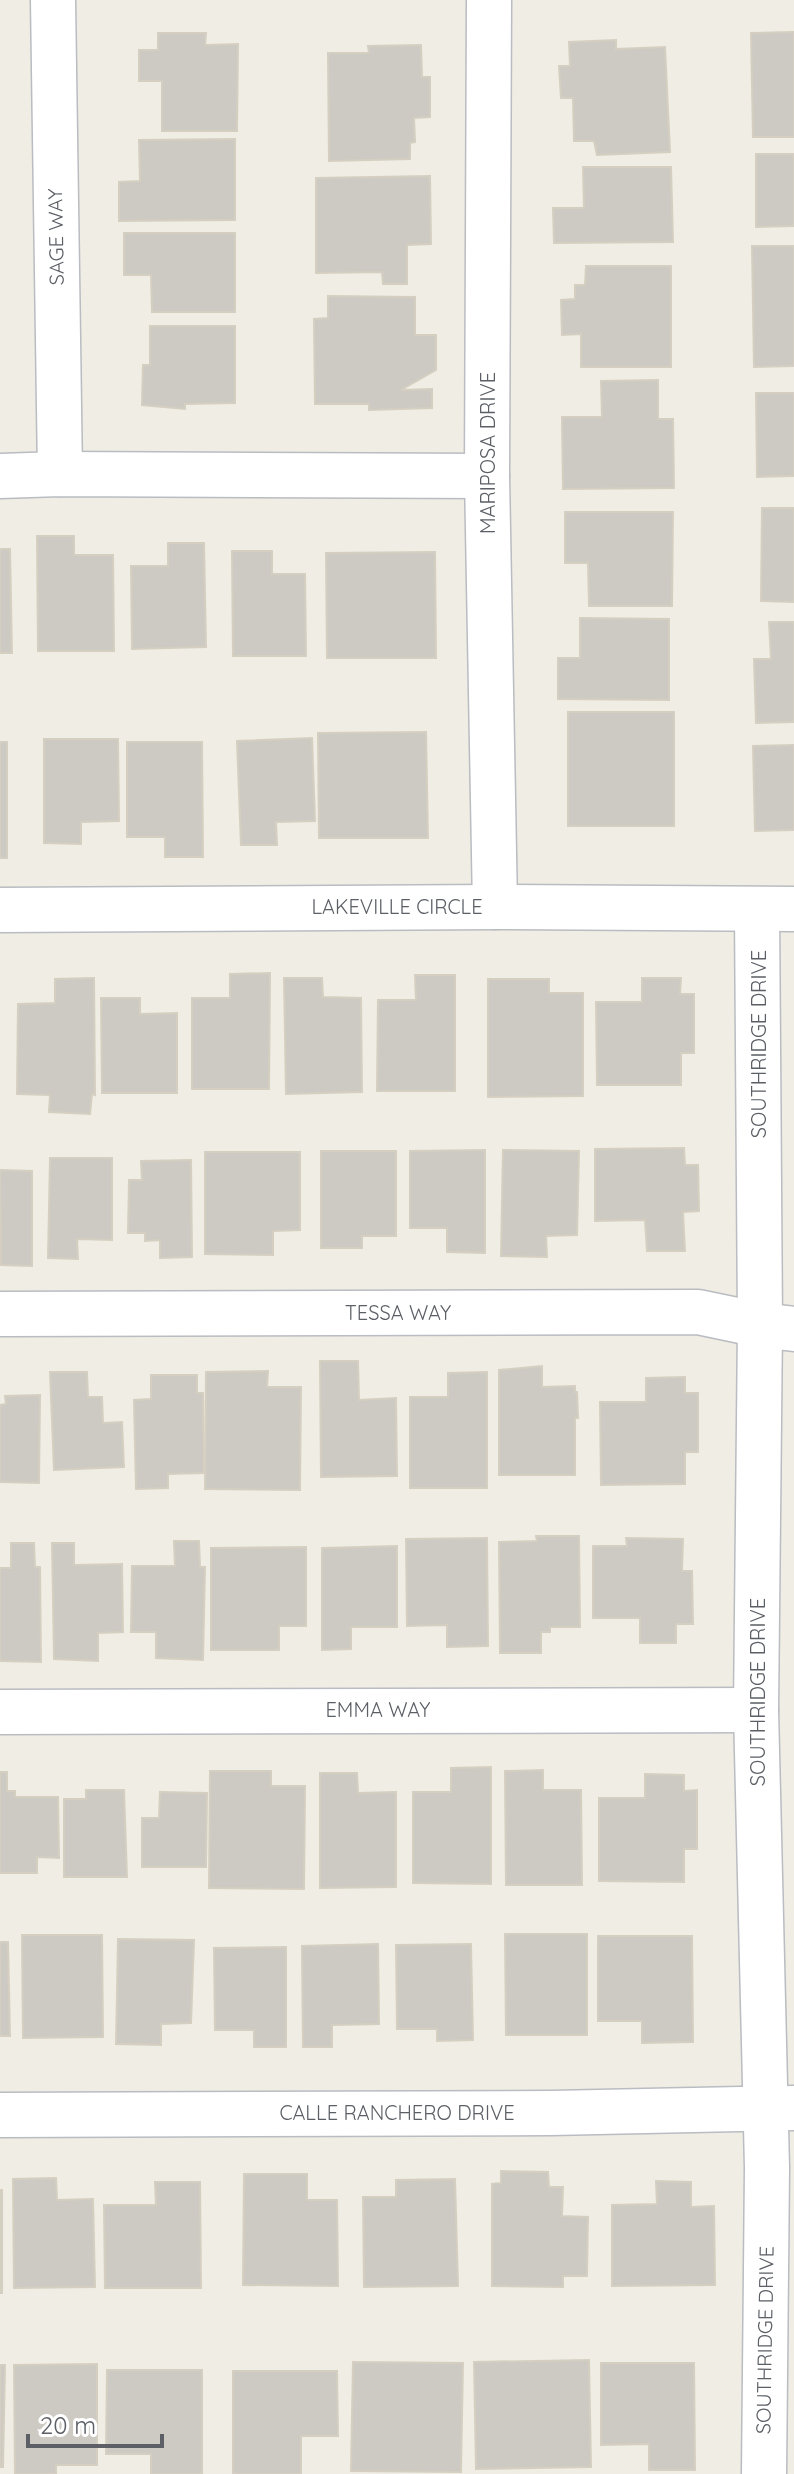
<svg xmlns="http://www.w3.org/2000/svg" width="794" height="2474" viewBox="0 0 794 2474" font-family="Quicksand,sans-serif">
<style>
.building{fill:#cdcac3;stroke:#d5cfc1;stroke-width:2}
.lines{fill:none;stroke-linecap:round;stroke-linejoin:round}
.minor-casing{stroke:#b9bcc1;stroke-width:47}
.minor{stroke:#fff;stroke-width:44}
.labels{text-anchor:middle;stroke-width:6;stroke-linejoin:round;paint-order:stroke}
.street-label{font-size:20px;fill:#5c6066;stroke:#fff}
</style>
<rect width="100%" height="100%" fill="#f0ede4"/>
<g class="building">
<polygon points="794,32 794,137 753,137 751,33"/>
<polygon points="158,33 206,33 205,45 238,44 237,131 162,131 162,81 139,81 139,50 158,50"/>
<polygon points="616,40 616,49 665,47 670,152 597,155 594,141 574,141 573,98 561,98 559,66 570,66 569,42"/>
<polygon points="421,45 422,77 430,77 430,117 414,118 415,142 410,143 410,159 329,161 328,53 369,53 368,46"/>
<polygon points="235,139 235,220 119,221 119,182 140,181 139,140"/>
<polygon points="756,154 794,154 794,226 756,227"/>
<polygon points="583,167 671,167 673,242 554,243 553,208 584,208"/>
<polygon points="430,176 431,244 407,245 407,284 383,284 382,272 316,273 316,178"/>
<polygon points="124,233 235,233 235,312 152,312 151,275 124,275"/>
<polygon points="752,246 794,246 794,366 754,367"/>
<polygon points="586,266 671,266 671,367 581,367 581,334 562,335 561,300 575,299 575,285 585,285"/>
<polygon points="328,296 415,297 415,335 436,335 436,370 401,390 432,389 432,408 369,410 369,404 315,404 314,319 328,318"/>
<polygon points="150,326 235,326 235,403 185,404 185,409 142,405 143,365 150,365"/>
<polygon points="658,380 658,419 673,419 674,488 563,489 562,417 602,417 601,381"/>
<polygon points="756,393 794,393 794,476 757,477"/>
<polygon points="762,508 794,508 794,602 761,601"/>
<polygon points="565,512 673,512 672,606 589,606 588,563 565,563"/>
<polygon points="37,536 74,536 74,555 113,555 114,651 38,651"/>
<polygon points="168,543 204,543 206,647 132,649 131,566 168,566"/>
<polygon points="0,549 10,549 12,653 0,653"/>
<polygon points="232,551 272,551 272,574 305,574 306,656 233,656"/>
<polygon points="435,552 436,658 327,658 326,553"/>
<polygon points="580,618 669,619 669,700 558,699 558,658 580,658"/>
<polygon points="769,622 794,622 794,722 756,723 754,659 771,659"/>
<rect x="568" y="712" width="106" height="114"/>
<polygon points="426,732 428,838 319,838 318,733"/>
<polygon points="312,738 315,821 276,822 277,845 241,845 237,741"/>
<polygon points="44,739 118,739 119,821 81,822 81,844 44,843"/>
<rect x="0" y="742" width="7" height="116"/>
<polygon points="127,742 202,742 203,857 165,857 165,837 127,837"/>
<polygon points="794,745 794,830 755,831 753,746"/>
<polygon points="270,973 269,1089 192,1089 192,998 230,998 230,974"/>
<polygon points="415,975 455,975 455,1091 377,1091 378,1000 416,1000"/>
<polygon points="94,978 95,1095 92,1094 90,1114 49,1112 50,1095 17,1094 18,1004 55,1003 55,979"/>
<polygon points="284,978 322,978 323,997 361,998 362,1092 286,1094"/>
<polygon points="642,978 681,978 680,994 694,994 694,1053 681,1053 681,1085 597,1085 596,1002 642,1002"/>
<polygon points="488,979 549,979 549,993 583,993 583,1096 488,1097"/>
<polygon points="101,998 140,998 140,1014 177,1013 177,1093 102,1093"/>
<polygon points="684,1148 685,1165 698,1165 699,1211 683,1212 685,1251 647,1251 645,1220 595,1221 595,1149"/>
<polygon points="485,1150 485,1253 447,1252 447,1228 410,1228 410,1151"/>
<polygon points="503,1150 579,1151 577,1235 546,1236 547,1257 501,1256"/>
<polygon points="321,1151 396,1151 396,1236 362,1236 362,1248 321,1248"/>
<polygon points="205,1152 300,1152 300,1230 273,1231 273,1255 205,1254"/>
<polygon points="50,1158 112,1158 112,1240 77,1239 78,1259 48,1258"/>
<polygon points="191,1160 192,1257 160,1258 160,1240 145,1241 145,1233 128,1233 129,1180 142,1180 141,1161"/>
<polygon points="0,1170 32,1171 32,1266 1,1265"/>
<polygon points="320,1361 358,1361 359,1400 396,1398 397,1476 321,1477"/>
<polygon points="542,1366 542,1387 575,1386 575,1392 577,1392 578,1418 575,1418 575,1475 499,1475 499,1370"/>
<polygon points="268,1371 267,1387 301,1387 300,1490 205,1489 206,1372"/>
<polygon points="50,1372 87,1372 88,1397 102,1397 103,1423 122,1422 124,1467 54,1470"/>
<polygon points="487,1372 487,1488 410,1488 410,1397 448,1397 448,1373"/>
<polygon points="151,1375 197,1375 197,1393 203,1393 204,1473 168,1474 168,1488 136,1489 134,1400 151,1399"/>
<polygon points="685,1377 685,1393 698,1393 698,1452 685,1452 685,1484 601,1485 600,1402 646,1402 646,1378"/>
<polygon points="40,1395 39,1483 0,1482 0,1405 6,1404 5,1396"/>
<polygon points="536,1536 579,1536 580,1627 550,1627 550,1632 541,1632 541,1653 500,1653 499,1542 537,1541"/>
<polygon points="487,1538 488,1646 447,1647 447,1625 407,1626 406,1539"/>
<polygon points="626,1538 683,1539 682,1571 692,1571 693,1624 676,1624 676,1643 640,1643 640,1618 593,1618 593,1546 627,1546"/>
<polygon points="174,1541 199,1541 200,1567 205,1567 203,1660 156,1658 156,1632 131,1632 132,1566 175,1566"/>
<polygon points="11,1543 34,1543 35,1567 40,1567 41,1662 0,1661 0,1568 11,1568"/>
<polygon points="52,1543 74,1543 74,1565 122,1564 123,1632 98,1633 98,1661 54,1659"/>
<polygon points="397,1546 397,1627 351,1627 351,1649 322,1650 322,1548"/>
<polygon points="306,1547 306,1626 279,1626 279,1650 211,1650 211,1548"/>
<polygon points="491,1767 491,1884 413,1883 413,1792 451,1792 451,1768"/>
<polygon points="543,1770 543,1790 581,1790 582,1885 506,1885 505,1771"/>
<polygon points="210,1771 271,1771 271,1786 305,1786 304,1889 209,1888"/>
<polygon points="0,1772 7,1772 7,1791 15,1791 15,1797 58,1797 59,1858 37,1857 37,1873 0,1873"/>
<polygon points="320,1773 357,1773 358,1793 396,1792 396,1887 320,1888"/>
<polygon points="645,1774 684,1775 684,1791 697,1790 697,1849 684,1849 684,1882 599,1881 599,1798 645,1798"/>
<polygon points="86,1790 124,1790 127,1877 64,1877 64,1799 86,1799"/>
<polygon points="160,1792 207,1793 206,1867 142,1867 142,1818 159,1818"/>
<polygon points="505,1934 587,1934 587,2035 506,2035"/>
<polygon points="22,1935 102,1935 103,2037 23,2038"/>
<polygon points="598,1936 692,1936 693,2042 642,2043 642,2021 598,2021"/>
<polygon points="118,1939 194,1940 191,2023 161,2024 161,2045 116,2044"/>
<polygon points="0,1942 8,1942 10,2036 0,2036"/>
<polygon points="378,1944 379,2024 332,2025 332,2047 303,2047 302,1946"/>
<polygon points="471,1944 473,2040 437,2041 437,2029 397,2029 396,1945"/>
<polygon points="286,1947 286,2047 254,2047 254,2030 215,2030 214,1948"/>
<polygon points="501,2171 548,2172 549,2187 563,2187 562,2216 588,2217 587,2276 563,2276 563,2287 492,2286 492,2184 501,2183"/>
<polygon points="244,2174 307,2174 307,2200 337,2200 338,2286 243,2285"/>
<polygon points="56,2178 57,2200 93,2199 95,2287 14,2288 13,2179"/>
<polygon points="455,2179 458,2286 364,2287 363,2197 396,2197 396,2180"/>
<polygon points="656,2181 691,2182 691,2207 714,2206 715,2285 612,2286 612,2205 657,2204"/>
<polygon points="155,2182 200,2182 201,2288 105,2288 104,2205 156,2205"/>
<rect x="0" y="2190" width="2" height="103"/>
<polygon points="589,2360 591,2467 476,2469 474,2362"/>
<polygon points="353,2362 463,2363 461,2472 351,2471"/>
<polygon points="601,2363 694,2363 695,2470 649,2470 649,2444 601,2445"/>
<polygon points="97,2364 97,2465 56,2465 56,2474 15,2474 14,2365"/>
<polygon points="0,2365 5,2365 3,2467 0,2467"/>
<polygon points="107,2370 202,2370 202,2474 151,2474 151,2454 106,2454"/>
<polygon points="233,2371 337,2371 338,2436 301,2436 301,2474 233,2474"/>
</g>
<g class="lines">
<g class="minor-casing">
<g id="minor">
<polyline points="53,0 60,474"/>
<polyline points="489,0 487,476 495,907"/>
<polyline points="0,476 60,474 487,476"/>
<polyline points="0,910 495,907 794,909"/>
<polyline points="757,910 760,1325 756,1710 767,2168 764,2474"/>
<polyline points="0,1314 698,1312 760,1325 794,1329"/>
<polyline points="0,1712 756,1710"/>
<polyline points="0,2115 551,2113 794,2108"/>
</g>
</g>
<use href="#minor" class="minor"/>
</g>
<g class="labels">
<g class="street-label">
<text transform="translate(56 237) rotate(-91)" y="7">SAGE WAY</text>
<text transform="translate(488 453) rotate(-90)" y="7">MARIPOSA DRIVE</text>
<text x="397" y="914">LAKEVILLE CIRCLE</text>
<text transform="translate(759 1044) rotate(-90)" y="7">SOUTHRIDGE DRIVE</text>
<text x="398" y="1320">TESSA WAY</text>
<text transform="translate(758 1692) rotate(-90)" y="7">SOUTHRIDGE DRIVE</text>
<text x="378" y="1717">EMMA WAY</text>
<text x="397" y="2120">CALLE RANCHERO DRIVE</text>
<text transform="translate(765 2340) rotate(-89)" y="7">SOUTHRIDGE DRIVE</text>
</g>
</g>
<path d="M28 2434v12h134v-12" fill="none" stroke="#5c6066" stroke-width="4"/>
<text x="40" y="2434" font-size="24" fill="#5c6066" stroke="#ffffff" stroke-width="6" paint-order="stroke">20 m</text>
</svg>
